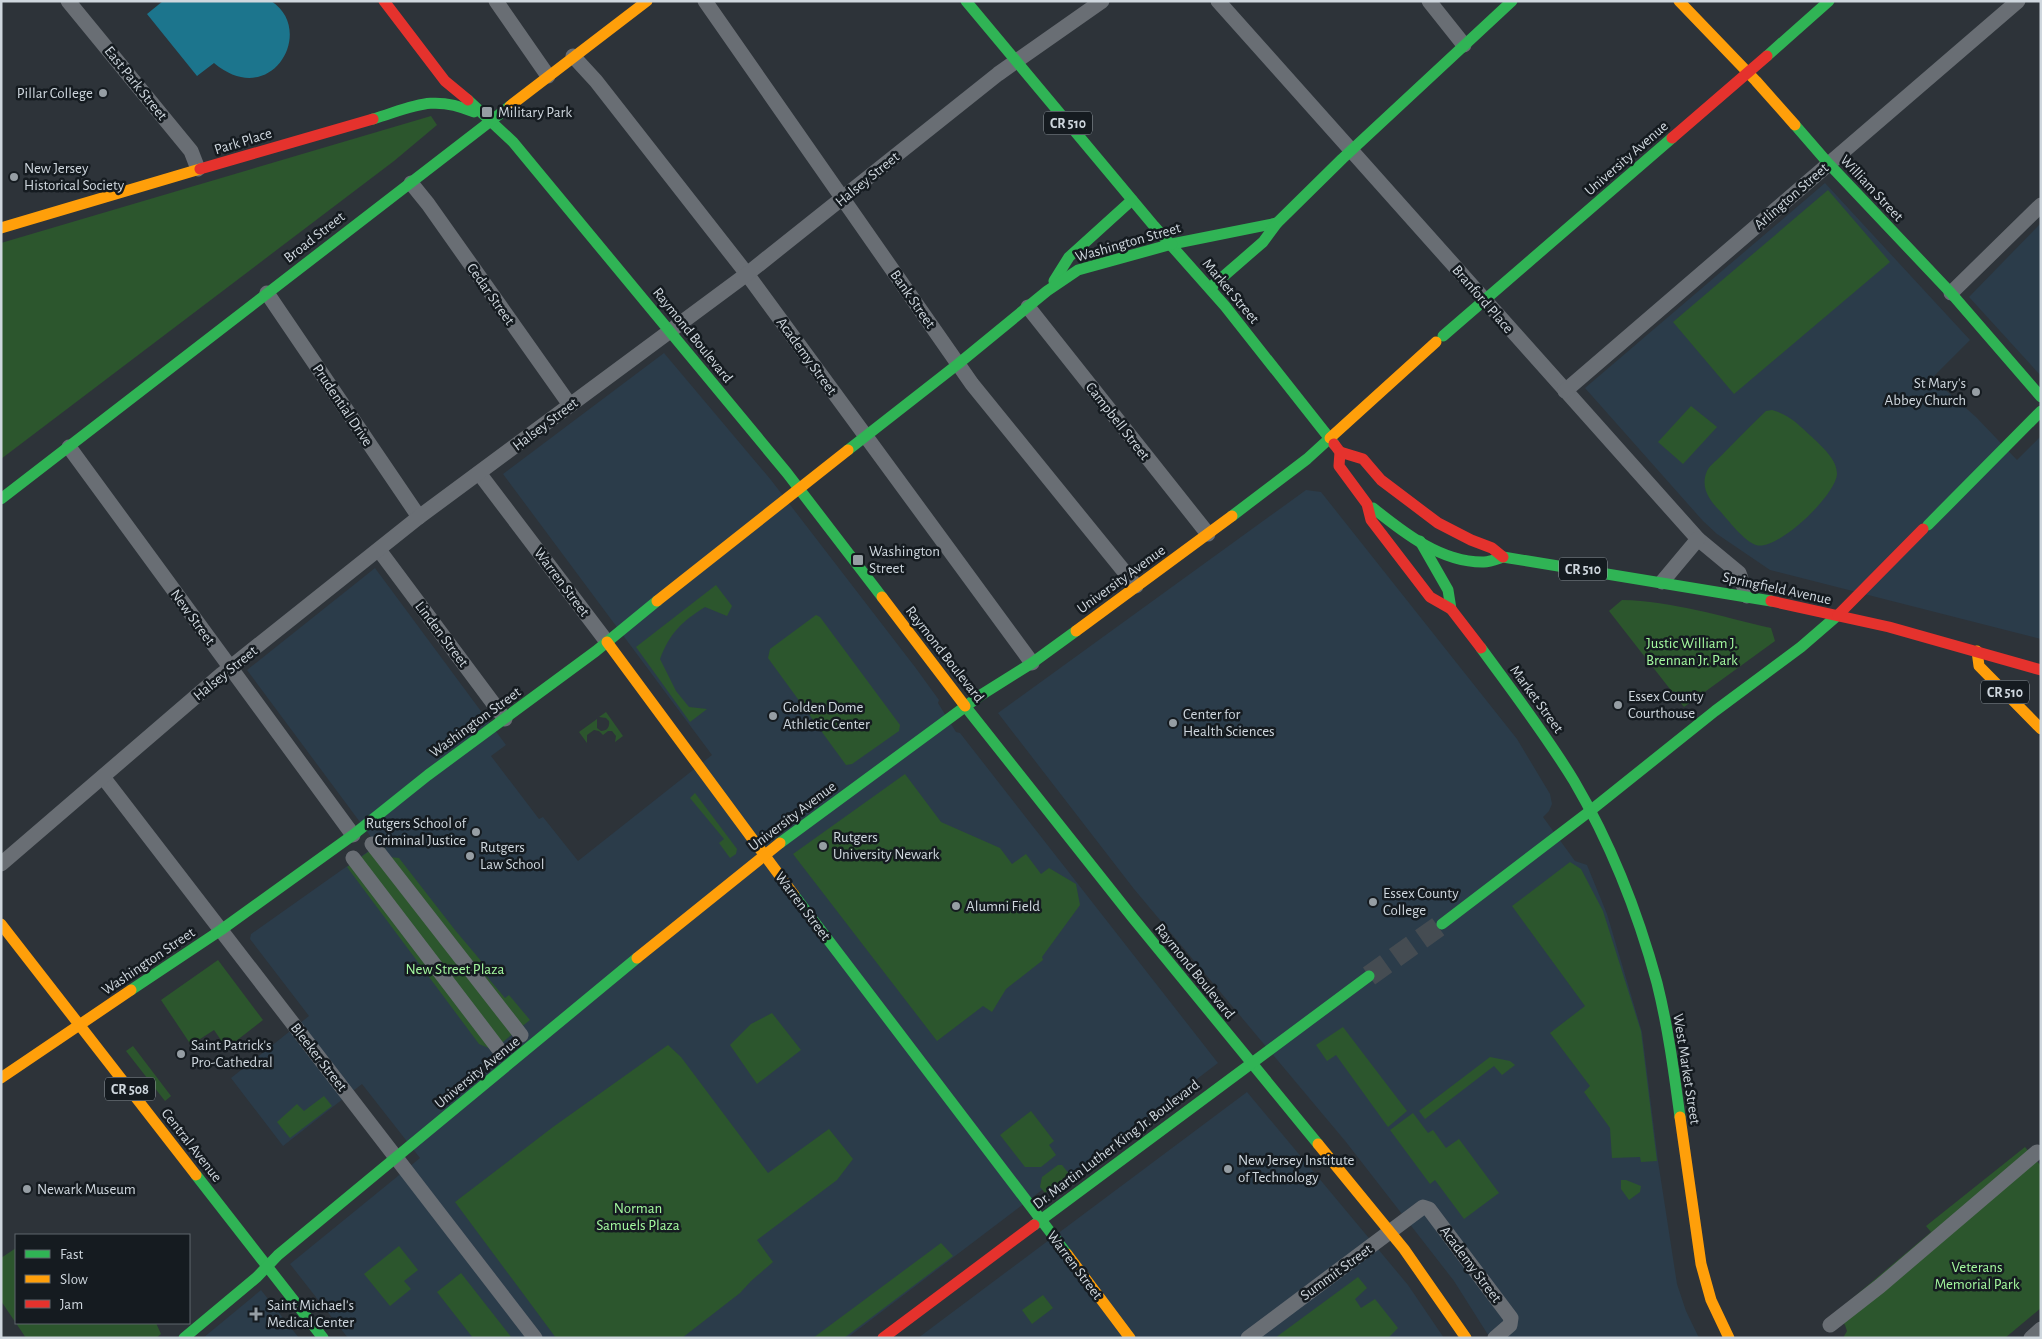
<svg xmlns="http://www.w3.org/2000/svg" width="2042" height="1339" viewBox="0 0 2042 1339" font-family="'Alegreya Sans',sans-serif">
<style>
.built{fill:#2b3c4a}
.green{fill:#2c562d}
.water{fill:#1c758d}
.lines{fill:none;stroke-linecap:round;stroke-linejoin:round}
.secondary-tunnel{stroke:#454c52;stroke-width:21;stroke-dasharray:21 11;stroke-linecap:butt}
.street{stroke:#696e74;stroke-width:15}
.fast{stroke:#30b455;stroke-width:11}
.slow{stroke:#ff9f0a;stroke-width:11}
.jam{stroke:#e5322d;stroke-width:11}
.poi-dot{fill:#969ea4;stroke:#151b20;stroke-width:2}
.labels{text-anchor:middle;stroke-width:5;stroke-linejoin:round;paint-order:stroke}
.shield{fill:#151b20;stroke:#979fa5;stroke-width:1}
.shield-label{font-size:14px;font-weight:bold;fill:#cfd7de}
.street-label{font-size:15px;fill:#cfd7de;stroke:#151b20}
.poi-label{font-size:15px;fill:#cfd7de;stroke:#151b20;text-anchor:start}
.park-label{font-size:15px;fill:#a4f99f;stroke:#151b20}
</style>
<rect width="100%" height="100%" fill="#2d3339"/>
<g class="built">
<polygon points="1825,183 1970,340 1932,378 1976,417 2017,460 2041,436 2041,639 1770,570 1717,534 1703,521 1585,388"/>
<polygon points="2041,223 2041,376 1969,297"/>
<polygon points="664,353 771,480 915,667 939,700 938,703 956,732 960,733 1218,1063 1051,1190 1042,1190 847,1338 348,1338 290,1264 420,1158 362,1084 283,1146 231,1078 309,1016 250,939 251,934 377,845 247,670 375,568 506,745 491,756 539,819 543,817 578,861 712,755 503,474"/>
<polygon points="1306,490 1321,492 1517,739 1550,794 1552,804 1549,811 1543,817 1575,861 1587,865 1607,914 1642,1032 1658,1161 1677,1284 1686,1311 1699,1338 1490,1338 1454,1281 1346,1142 1134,889 998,713"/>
<polygon points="1247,1092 1408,1285 1444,1338 918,1338"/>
<polygon points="261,1290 299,1338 203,1338"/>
</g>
<g class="green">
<polygon points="431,116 437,125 394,161 1,459 1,243"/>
<polygon points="1828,190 1890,262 1734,394 1673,322"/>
<polygon points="1691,406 1717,427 1683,464 1658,442"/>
<path d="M1772,410C1790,415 1799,425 1812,437C1822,447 1837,459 1837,474C1836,495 1777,552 1756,545C1744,541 1728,520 1720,511C1709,500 1700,487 1707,471C1709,466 1716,461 1720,457C1735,442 1750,426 1766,411Z"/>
<path d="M716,585L732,606L727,616L705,607C681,622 670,633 660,659L676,691L689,707L707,709L690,722L636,647Z"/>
<path d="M1622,600C1672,601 1723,617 1771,628L1775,641L1684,707L1609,611Z"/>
<polygon points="816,615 820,617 900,725 899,731 852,764 846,765 768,658 770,649"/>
<path d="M606,712L623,736L615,742L616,736L612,731H608L603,735L599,731L594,730L587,735V743L579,732L597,719V728L601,731C607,731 610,727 609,721L606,718L599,717Z"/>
<polygon points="905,774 941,822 1000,848 1012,864 1026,854 1041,874 1049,868 1076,884 1080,905 1042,957 1043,960 1006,989 992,1012 983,1006 937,1041 793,854"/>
<polygon points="695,793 737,849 736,854 730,858 719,843 724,839 690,798"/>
<polygon points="378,845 385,848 389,857 399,858 455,930 487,968 483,972 505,998 509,995 530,1020 493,1050 479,1044 347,867"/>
<polygon points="1570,862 1581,869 1603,911 1641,1031 1657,1161 1641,1162 1640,1157 1612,1158 1610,1128 1584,1092 1590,1086 1550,1033 1585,1006 1512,906"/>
<polygon points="218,960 263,1020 236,1041 225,1046 214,1030 191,1045 161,1000"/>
<polygon points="772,1013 801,1050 757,1084 730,1045 751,1024"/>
<polygon points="1343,1027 1407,1111 1388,1127 1336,1055 1327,1061 1316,1045"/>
<polygon points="668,1045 681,1057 768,1173 829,1129 853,1159 837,1180 757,1240 773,1262 751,1281 740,1293 682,1338 556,1338 455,1202 553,1127"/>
<polygon points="133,1046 171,1096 165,1101 126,1051"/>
<polygon points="1490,1057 1510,1061 1515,1065 1502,1075 1494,1066 1425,1119 1419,1111"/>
<polygon points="324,1096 332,1106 290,1138 277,1122 297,1104 304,1111"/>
<polygon points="1031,1111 1054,1141 1049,1145 1056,1155 1041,1167 1025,1167 1000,1135"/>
<polygon points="1413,1113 1428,1133 1433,1130 1446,1148 1459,1139 1499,1193 1464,1219 1435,1180 1430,1184 1390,1130"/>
<polygon points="2025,1147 2041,1166 2041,1308 2005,1338 1843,1338 1847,1331 1845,1325 1835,1313 1931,1232 1926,1226"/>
<polygon points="1058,1165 1062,1165 1070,1175 1045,1193 1040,1187 1042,1177"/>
<polygon points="1621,1180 1626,1180 1641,1186 1640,1192 1629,1200 1621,1189"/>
<polygon points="941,1243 953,1256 844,1338 813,1338"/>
<polygon points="399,1246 418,1270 404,1281 411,1289 390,1306 364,1274"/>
<polygon points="16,1248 16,1323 156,1323 161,1334 156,1338 26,1338 1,1301 1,1258"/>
<polygon points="461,1273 512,1338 473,1338 437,1292"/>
<polygon points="1358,1277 1367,1288 1355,1299 1361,1308 1375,1299 1398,1328 1388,1338 1275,1338"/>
<polygon points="1043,1295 1053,1308 1032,1324 1022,1310"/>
</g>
<path class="water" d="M163,1H271C317,30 271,111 214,63L197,76L147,14Z"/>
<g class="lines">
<polyline class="secondary-tunnel" points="1369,976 1442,924"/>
<g class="street">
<polyline points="68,1 191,151 198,169"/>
<polyline points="496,1 548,76"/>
<polyline points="705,1 972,384 1136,586"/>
<polyline points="1218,1 1698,539 1739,573 1747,596"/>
<polyline points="1429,1 1464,45"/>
<polyline points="573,56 596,81 747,274 1032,663"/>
<polyline points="411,183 428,204 570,405"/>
<polyline points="267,293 419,517"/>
<polyline points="1951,293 2041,205"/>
<polyline points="1028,307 1208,534"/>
<polyline points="1565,391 2018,1"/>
<polyline points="69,447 353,835"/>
<polyline points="479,473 607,642"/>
<polyline points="379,550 505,719"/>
<polyline points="1662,582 1698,539"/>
<polyline points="103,777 535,1338"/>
<polyline points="372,844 521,1035"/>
<polyline points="353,858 501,1052"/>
<polyline points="1,864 222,674 419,517 747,274 998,74 1102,1"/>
<polyline points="1830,1325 1880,1286 2037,1152"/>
<polyline points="1248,1338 1423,1207 1429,1209 1511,1318 1510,1325 1495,1338"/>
<polyline points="2031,1338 2041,1329"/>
</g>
<g class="fast">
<polyline points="966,1 1154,226 1225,306 1334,444"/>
<polyline points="1767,56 1829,1"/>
<polyline points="468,100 513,142 787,473 882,597"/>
<path d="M373,119C413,107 432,94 474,112"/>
<polyline points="1795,125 1828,163 1951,293 2041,397"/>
<polyline points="1172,244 1277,223"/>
<polyline points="1054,281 1069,257 1132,200"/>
<polyline points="1210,288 1263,242 1277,223 1342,159 1512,1"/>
<polyline points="1443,336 1672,138"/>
<polyline points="848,450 958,364 1047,291 1078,270 1172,244"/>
<polyline points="1,499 510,106"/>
<path d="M1373,508C1404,533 1442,563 1484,562C1490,562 1497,559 1503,557L1771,601"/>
<polyline points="1232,516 1307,459 1330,438"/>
<polyline points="1928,525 2041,411"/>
<polyline points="1420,541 1448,590 1451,609"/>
<path d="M1481,648C1513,692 1546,735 1574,781C1611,844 1638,913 1657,983C1668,1027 1674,1072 1680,1117"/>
<polyline points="965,706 1133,918 1318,1144"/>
<polyline points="780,843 981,695 1032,663 1076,631"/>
<polyline points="794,895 1067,1254"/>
<polyline points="1442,924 1590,811 1715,711 1801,647 1838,615"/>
<polyline points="131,990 221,930 353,835 428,775 596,651 657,601"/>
<polyline points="196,1175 323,1338"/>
<polyline points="1034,1225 1369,976"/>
<polyline points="184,1338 257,1277 278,1255 637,958"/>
</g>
<g class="slow">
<polyline points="1679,1 1756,81 1795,125"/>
<polyline points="510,106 647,1"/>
<polyline points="1,228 200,169"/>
<polyline points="1330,438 1436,342"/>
<polyline points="882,597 965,706"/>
<polyline points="657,601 848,450"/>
<polyline points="1076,631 1232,516"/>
<polyline points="607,642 794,895"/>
<polyline points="1977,651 1979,666 2041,729"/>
<polyline points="1,924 196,1175"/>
<polyline points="637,958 780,843"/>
<polyline points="1,1078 131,990"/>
<polyline points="1680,1117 1701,1264 1711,1300 1729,1338"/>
<polyline points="1318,1144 1404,1249 1466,1338"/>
<polyline points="1067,1254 1130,1338"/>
</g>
<g class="jam">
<polyline points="384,1 445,81 468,100"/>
<polyline points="1672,138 1767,56"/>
<polyline points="200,169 373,119"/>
<polyline points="1334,444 1340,452 1339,466 1367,504 1371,520 1430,597 1451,609 1481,648"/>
<polyline points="1340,452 1363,459 1381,480 1438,523 1471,540 1492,548 1503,557"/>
<polyline points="1771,601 1889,627 2041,670"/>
<polyline points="1838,615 1923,529"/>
<polyline points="883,1338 1034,1225"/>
</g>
</g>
<g class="poi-dot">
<circle cx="103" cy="93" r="5"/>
<rect x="481" y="106" width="12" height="12" rx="2.5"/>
<circle cx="14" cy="177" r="5"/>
<circle cx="1976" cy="392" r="5"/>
<rect x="852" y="554" width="12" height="12" rx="2.5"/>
<circle cx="1618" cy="705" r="5"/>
<circle cx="773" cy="716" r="5"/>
<circle cx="1173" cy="723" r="5"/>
<circle cx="476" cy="832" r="5"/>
<circle cx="823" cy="846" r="5"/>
<circle cx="470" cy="856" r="5"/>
<circle cx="1373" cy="902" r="5"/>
<circle cx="956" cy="906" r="5"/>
<circle cx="181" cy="1054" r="5"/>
<circle cx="1228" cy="1169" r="5"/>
<circle cx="27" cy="1189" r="5"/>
<path d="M253.5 1306.5h5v5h5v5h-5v5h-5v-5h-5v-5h5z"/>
</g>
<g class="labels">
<g class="shield">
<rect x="1044" y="111.5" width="48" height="23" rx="4"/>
<rect x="1559" y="557.5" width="48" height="23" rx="4"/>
<rect x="1981" y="680.5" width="48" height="23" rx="4"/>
<rect x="105" y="1077.5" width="50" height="23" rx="4"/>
</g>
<g class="shield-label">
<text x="1068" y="128">CR 510</text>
<text x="1583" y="574">CR 510</text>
<text x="2005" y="697">CR 510</text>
<text x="130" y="1094">CR 508</text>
</g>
<g class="street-label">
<text transform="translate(136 83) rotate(51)" y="5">East Park Street</text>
<text transform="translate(243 141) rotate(-17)" y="5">Park Place</text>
<text transform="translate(1626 158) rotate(-41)" y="5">University Avenue</text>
<text transform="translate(867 179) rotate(-39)" y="5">Halsey Street</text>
<text transform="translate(1872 188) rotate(47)" y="5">William Street</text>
<text transform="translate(1791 196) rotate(-41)" y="5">Arlington Street</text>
<text transform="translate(314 237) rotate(-38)" y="5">Broad Street</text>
<text transform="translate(1128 242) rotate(-16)" y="5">Washington Street</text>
<text transform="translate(1231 291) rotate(50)" y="5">Market Street</text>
<text transform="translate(491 294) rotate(55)" y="5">Cedar Street</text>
<text transform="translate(913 299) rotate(55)" y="5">Bank Street</text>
<text transform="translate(1483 299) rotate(49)" y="5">Branford Place</text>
<text transform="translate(693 335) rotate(51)" y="5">Raymond Boulevard</text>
<text transform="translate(807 356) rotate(54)" y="5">Academy Street</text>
<text transform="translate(343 405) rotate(56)" y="5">Prudential Drive</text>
<text transform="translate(1118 421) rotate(52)" y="5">Campbell Street</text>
<text transform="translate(545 424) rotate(-37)" y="5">Halsey Street</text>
<text transform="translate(1121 579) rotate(-36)" y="5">University Avenue</text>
<text transform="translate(562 582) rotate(53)" y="5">Warren Street</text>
<text transform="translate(1777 588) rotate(12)" y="5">Springfield Avenue</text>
<text transform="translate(193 617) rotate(54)" y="5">New Street</text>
<text transform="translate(442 634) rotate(53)" y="5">Linden Street</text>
<text transform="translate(945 654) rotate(52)" y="5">Raymond Boulevard</text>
<text transform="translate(225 673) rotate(-39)" y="5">Halsey Street</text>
<text transform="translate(1537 699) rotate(54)" y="5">Market Street</text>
<text transform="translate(475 722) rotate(-36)" y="5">Washington Street</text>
<text transform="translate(792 816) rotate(-37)" y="5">University Avenue</text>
<text transform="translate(803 906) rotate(53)" y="5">Warren Street</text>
<text transform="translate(148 961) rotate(-34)" y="5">Washington Street</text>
<text transform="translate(1195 971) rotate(51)" y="5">Raymond Boulevard</text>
<text transform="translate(319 1057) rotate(52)" y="5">Bleeker Street</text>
<text transform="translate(1687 1069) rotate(81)" y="5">West Market Street</text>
<text transform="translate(477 1072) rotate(-39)" y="5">University Avenue</text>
<text transform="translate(1116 1144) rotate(-37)" y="5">Dr. Martin Luther King Jr. Boulevard</text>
<text transform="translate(192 1145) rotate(52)" y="5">Central Avenue</text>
<text transform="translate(1471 1264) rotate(53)" y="5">Academy Street</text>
<text transform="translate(1075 1265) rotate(53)" y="5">Warren Street</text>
<text transform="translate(1336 1272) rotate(-36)" y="5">Summit Street</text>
</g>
<g class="poi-label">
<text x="93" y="98" text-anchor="end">Pillar College</text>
<text x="498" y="117">Military Park</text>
<text x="24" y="173">New Jersey<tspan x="24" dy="17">Historical Society</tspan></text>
<text x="1966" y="388" text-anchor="end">St Mary's<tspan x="1966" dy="17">Abbey Church</tspan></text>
<text x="869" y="556">Washington<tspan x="869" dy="17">Street</tspan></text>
<text x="1628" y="701">Essex County<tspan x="1628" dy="17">Courthouse</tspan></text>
<text x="783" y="712">Golden Dome<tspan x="783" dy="17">Athletic Center</tspan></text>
<text x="1183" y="719">Center for<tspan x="1183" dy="17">Health Sciences</tspan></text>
<text x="466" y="828" text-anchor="end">Rutgers School of<tspan x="466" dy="17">Criminal Justice</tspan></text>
<text x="833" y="842">Rutgers<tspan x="833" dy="17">University Newark</tspan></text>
<text x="480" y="852">Rutgers<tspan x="480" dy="17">Law School</tspan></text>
<text x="1383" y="898">Essex County<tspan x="1383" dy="17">College</tspan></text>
<text x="966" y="911">Alumni Field</text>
<text x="191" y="1050">Saint Patrick's<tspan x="191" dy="17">Pro-Cathedral</tspan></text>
<text x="1238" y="1165">New Jersey Institute<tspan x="1238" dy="17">of Technology</tspan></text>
<text x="37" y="1194">Newark Museum</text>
<text x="267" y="1310">Saint Michael's<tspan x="267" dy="17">Medical Center</tspan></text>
</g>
<g class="park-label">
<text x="1692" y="648">Justic William J.<tspan x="1692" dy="17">Brennan Jr. Park</tspan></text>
<text x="455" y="974">New Street Plaza</text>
<text x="638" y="1213">Norman<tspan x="638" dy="17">Samuels Plaza</tspan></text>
<text x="1977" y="1272">Veterans<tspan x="1977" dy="17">Memorial Park</tspan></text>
</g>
</g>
<rect width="2042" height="1339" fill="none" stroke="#cfd7de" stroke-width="5"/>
<rect x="15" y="1234" width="175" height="90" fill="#151b20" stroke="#5f666c"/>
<rect x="25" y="1250" width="25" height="8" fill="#30b455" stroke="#5f666c"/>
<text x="60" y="1259" font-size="15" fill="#cfd7de">Fast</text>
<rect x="25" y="1275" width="25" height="8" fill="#ff9f0a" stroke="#5f666c"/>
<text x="60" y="1284" font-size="15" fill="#cfd7de">Slow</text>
<rect x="25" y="1300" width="25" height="8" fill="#e5322d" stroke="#5f666c"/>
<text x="60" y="1309" font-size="15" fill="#cfd7de">Jam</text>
</svg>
